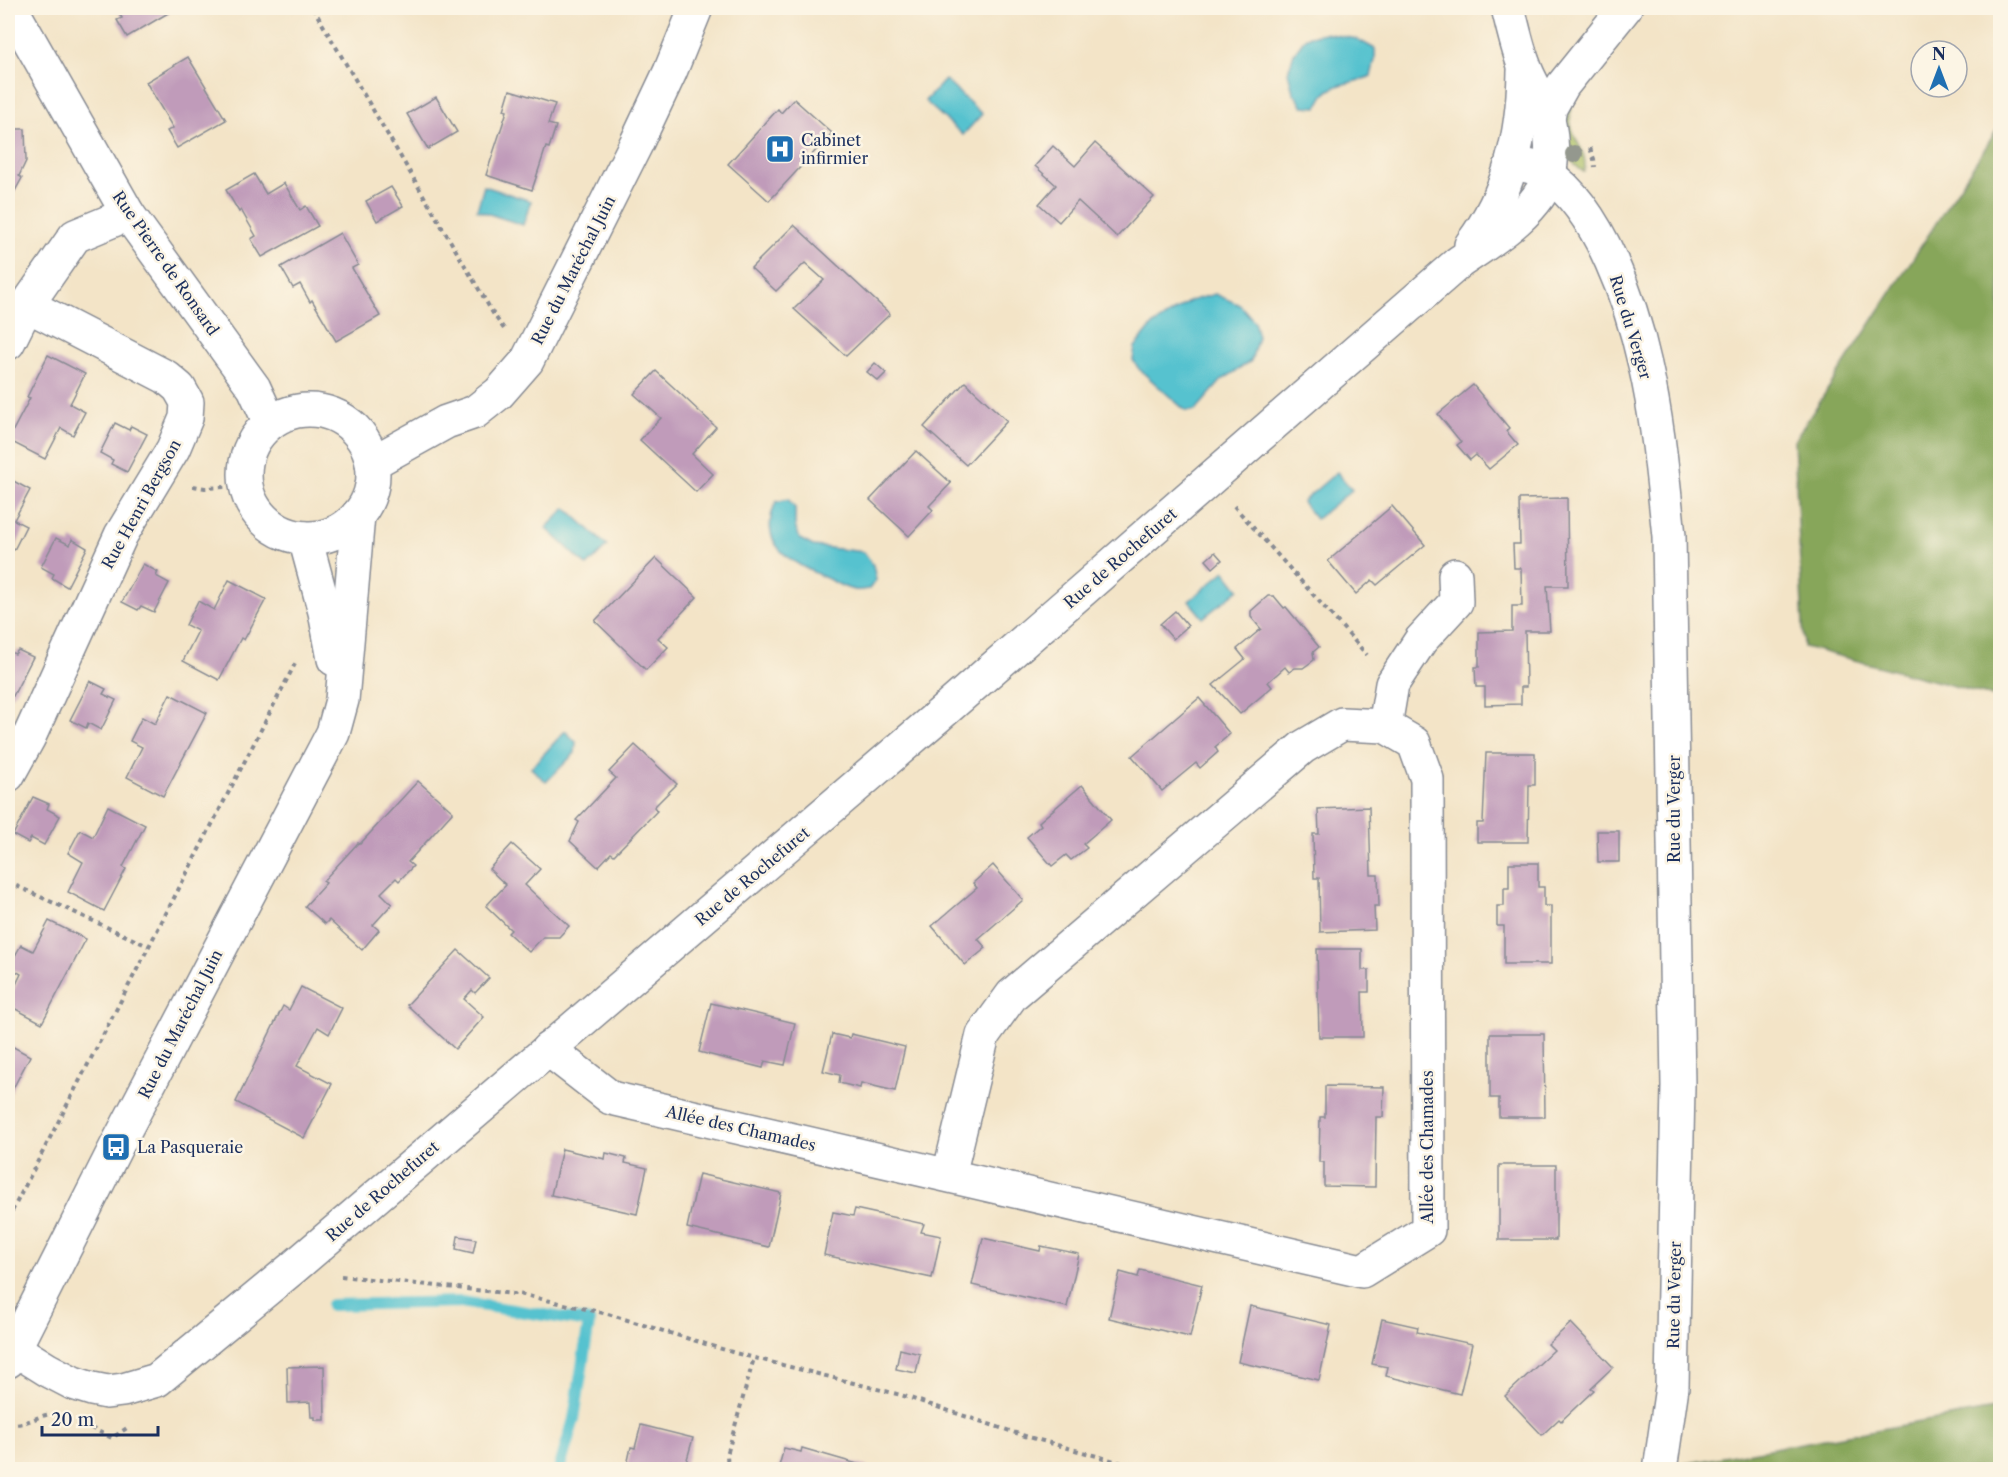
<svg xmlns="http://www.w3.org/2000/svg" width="2008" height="1477" viewBox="0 0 2008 1477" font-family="'Libre Caslon Text',serif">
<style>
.green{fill:#aabf64;stroke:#627761;stroke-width:1.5}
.forest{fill:#87a65a;stroke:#516a5c;stroke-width:1.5}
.water{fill:#56c2cf;stroke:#387896;stroke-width:1.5}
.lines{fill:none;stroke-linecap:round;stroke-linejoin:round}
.stream{stroke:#56c2cf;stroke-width:12}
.building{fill:#c09bba}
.minor-casing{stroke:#878a92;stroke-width:36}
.path{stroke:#878a92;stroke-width:4;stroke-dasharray:4.5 4.5;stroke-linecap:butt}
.minor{stroke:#fff;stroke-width:33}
.tree{fill:#94988e}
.labels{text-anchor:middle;stroke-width:5;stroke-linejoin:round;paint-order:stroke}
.poi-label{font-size:16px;fill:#1b2f5e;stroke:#fcf5e5;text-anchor:start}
.street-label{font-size:16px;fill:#1b2f5e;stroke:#fcf5e5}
</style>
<rect width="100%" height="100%" fill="#fcf5e5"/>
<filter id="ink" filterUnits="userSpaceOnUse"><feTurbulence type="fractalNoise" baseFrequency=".0167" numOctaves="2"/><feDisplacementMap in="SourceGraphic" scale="12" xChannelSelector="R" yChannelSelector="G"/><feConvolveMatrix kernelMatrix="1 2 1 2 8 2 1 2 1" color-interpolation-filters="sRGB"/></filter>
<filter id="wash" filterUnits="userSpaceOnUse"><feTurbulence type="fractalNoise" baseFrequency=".008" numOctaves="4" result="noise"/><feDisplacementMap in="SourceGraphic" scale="24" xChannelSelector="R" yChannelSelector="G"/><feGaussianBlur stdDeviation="1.35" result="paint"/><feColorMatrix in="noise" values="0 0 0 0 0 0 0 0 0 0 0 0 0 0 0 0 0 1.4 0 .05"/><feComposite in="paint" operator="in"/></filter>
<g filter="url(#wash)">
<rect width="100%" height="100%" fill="#f3e4c7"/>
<path class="green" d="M1567,92L1573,95C1571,105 1569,116 1571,125C1574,142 1589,154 1584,172C1569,164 1562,142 1562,126C1562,115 1566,102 1567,92Z"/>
<g class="forest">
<polygon points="2000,125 2000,698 1804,647 1794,441"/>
<polygon points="2000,1408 2000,1469 1660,1470 1661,1468"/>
</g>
<g class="water">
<path d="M1324,33L1357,39L1375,49V60L1371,76C1357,83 1336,82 1325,94C1322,97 1320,103 1317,107L1303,106L1293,92L1288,72L1294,53L1306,37Z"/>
<polygon points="945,80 982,114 963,135 925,101"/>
<polygon points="484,186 531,201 523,225 477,210"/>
<polygon points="1215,294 1240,305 1254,321 1258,337 1251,361 1222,380 1195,411 1186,411 1139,369 1133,360 1135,347 1152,326 1190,301"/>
<polygon points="1337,472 1352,490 1316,519 1302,502"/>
<path d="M788,499L795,508V526L800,539L813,546L864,552L873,565L876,580L869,589C864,589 859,591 855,590C845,589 833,581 824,577C791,562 756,545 776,502Z"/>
<polygon points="566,508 607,546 587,566 546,528"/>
<polygon points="1225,571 1239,589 1203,618 1189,601"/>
<polygon points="565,731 576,742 575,753 546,782 531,768"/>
</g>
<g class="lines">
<polyline class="stream" points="332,1305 461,1302 589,1322 574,1419 559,1470"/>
</g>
<g id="blocks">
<g class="building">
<polygon points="116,8 174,8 175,9 127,37 117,20 122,18"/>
<polygon points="188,57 226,120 177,148 167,131 173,128 146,82"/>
<polygon points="510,90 555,104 548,124 556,126 549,148 546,147 532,190 486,175 507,111 504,110"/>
<polygon points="436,97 457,132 428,149 407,114"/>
<polygon points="794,99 832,133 769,201 728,164 778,109 781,113"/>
<polygon points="8,129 25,129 26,161 19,176 22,178 9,202 8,201"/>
<polygon points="1095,143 1154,197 1117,237 1078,201 1059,222 1039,204 1056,185 1035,166 1053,146 1075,166"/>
<polygon points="254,174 266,194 284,183 300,210 306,206 318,226 262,257 251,239 256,236 241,210 239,212 226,190"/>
<polygon points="391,187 403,206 377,221 366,201"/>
<polygon points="794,225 890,314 846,356 794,309 824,280 805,263 776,291 751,268"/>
<polygon points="340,233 358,265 352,268 380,316 336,341 312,300 310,302 300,284 293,288 281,267"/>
<polygon points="48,355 85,374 70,404 85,412 73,435 61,428 45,459 8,440 30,398 27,397"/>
<polygon points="875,363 886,373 878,381 867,372"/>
<polygon points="656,371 716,427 692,454 713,474 696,492 640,440 661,418 634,394"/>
<polygon points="965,382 1007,421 966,465 924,427"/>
<polygon points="1473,385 1509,428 1506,431 1518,445 1489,469 1476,455 1470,460 1457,445 1461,442 1438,414"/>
<polygon points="115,423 129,430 131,426 147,434 127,472 111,464 113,460 100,453"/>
<polygon points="916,451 951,483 929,506 933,510 909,536 870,500"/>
<polygon points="8,478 30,490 14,520 26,526 14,550 8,546"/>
<polygon points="1567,498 1568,586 1547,586 1550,631 1525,631 1526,687 1521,687 1521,704 1485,705 1485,687 1476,687 1475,667 1479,667 1479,632 1512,631 1512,606 1522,606 1521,568 1514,568 1513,544 1520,544 1519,499"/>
<polygon points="1392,506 1425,545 1377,585 1372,580 1356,594 1328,561"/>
<polygon points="56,538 70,545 72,539 87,548 67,587 52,578 54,574 41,567"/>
<polygon points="1215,552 1222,560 1213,568 1206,560"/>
<polygon points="656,558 697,597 658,638 668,647 646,670 595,621"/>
<polygon points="143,564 158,572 156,576 169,583 154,612 141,606 138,610 122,602"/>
<polygon points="229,580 266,599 244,640 241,638 219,680 183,661 198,631 186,625 198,601 214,610"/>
<polygon points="1268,596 1274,596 1284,608 1286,607 1319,647 1313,652 1314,660 1303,668 1295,668 1289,672 1285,667 1268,682 1272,687 1240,714 1213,685 1245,659 1237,649 1261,629 1251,617 1251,611"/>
<polygon points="1175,611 1188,626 1173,639 1160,624"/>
<polygon points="18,650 33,657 13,696 8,694 8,651 15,654"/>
<polygon points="90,681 106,689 103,694 116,700 101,730 88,723 86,728 70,720"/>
<polygon points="170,694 207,713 163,796 127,777 142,747 130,741 142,717 155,724"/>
<polygon points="1199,698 1230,734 1215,747 1218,752 1200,768 1196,763 1162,791 1132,756"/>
<polygon points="635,745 677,784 654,807 657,811 614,855 611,853 598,867 570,841 579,822 576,820 616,778 609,772"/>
<polygon points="1486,753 1535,753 1535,785 1529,785 1528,842 1477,842 1477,823 1483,823"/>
<polygon points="418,781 453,812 408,862 413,866 399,881 396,878 381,893 392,904 373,925 379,930 362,950 329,920 325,924 305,906 326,883 323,881 358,843 360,844"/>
<polygon points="1082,785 1111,820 1083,844 1087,848 1071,860 1066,855 1052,866 1027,837 1041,825 1039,822"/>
<polygon points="33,797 49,804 47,809 60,816 44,845 31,838 28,843 13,835"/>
<polygon points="108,806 145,825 123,867 126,869 104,911 68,892 83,862 68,853 80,830 93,837"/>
<polygon points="1369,807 1371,875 1378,875 1379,906 1374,906 1375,930 1320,932 1319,878 1314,878 1313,834 1319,834 1318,809"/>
<polygon points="1597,831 1619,831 1619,862 1598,862"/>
<polygon points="512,844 540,869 525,885 569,926 559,937 543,937 529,952 508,933 511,930 486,906 506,885 489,869"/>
<polygon points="1509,863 1538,863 1538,887 1544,887 1544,906 1551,906 1551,964 1504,964 1504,926 1497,926 1497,906 1504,906 1504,888 1509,888"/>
<polygon points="993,865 1023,900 978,939 986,948 965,965 932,926 977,888 973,883"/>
<polygon points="49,921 86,939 42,1023 8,1005 8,1001 21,974 9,967 21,945 33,951"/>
<polygon points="1317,949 1362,949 1362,970 1369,970 1369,992 1362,992 1363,1037 1319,1037"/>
<polygon points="458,950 489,978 475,993 472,990 464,999 484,1017 455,1049 407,1005"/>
<polygon points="301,987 342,1008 329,1034 318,1027 297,1066 332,1084 304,1138 236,1102 283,1006 289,1010"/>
<polygon points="711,1003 795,1023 785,1065 765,1061 763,1068 699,1052"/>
<polygon points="832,1034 850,1038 851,1034 905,1047 895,1091 861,1083 860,1088 839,1083 840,1075 823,1071"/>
<polygon points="1490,1034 1544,1034 1545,1117 1499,1117 1499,1098 1490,1098"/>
<polygon points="8,1044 30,1056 8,1098"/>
<polygon points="1325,1086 1384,1087 1383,1117 1376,1117 1375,1187 1324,1186 1324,1162 1319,1162 1320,1117 1325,1117"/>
<polygon points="562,1149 605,1159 606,1153 626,1158 625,1163 647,1168 637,1214 551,1195"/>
<rect x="1499" y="1165" width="57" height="75"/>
<polygon points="699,1174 781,1193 769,1247 687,1228"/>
<polygon points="855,1209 924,1224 921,1232 941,1236 932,1278 824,1255 833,1212 853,1216"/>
<polygon points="458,1236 476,1239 473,1253 456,1249"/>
<polygon points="983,1238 1040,1251 1041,1246 1079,1254 1067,1307 972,1285"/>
<polygon points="1140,1270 1202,1285 1190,1337 1109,1318 1120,1272 1138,1277"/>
<polygon points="1250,1306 1331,1325 1319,1380 1238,1362"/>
<polygon points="1382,1319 1418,1327 1417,1332 1472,1344 1460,1394 1386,1376 1388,1367 1372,1364"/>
<polygon points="1571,1323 1613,1367 1591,1388 1594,1390 1561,1421 1559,1419 1542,1435 1505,1396 1554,1350 1548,1344"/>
<polygon points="900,1349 920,1354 916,1373 896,1369"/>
<polygon points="324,1366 325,1420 315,1420 315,1417 311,1417 310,1402 288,1403 287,1367"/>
<polygon points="641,1425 693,1438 684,1470 626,1470 631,1447 635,1448"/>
<polygon points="784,1448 801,1452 802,1448 878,1470 778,1470"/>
</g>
</g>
</g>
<g filter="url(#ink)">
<use href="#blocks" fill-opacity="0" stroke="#878a92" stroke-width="1.5"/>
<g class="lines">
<g class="minor-casing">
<g id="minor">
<polyline points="11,8 128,214 254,388 270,423"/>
<polyline points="1548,119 1550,108 1563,85 1625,8"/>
<path d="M1513,163C1525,165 1537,167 1547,174C1600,209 1632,306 1645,365C1658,421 1663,479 1669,536L1678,1086L1672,1387L1660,1470"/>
<path d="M1471,245C1510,193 1523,135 1524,71"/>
<polyline points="8,343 27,305 75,236 128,214"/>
<circle cx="309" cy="474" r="64"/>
<polyline points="372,463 446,422 475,412 499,393 527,361 637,142 670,72 696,8"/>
<polyline points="305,538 325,612 334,659"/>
<polyline points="1385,726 1392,684 1421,640 1456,602 1455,575"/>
<polyline points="8,775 29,737 121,535 173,449 186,418 187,402 179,388 166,377 27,305"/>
<polyline points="548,1049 611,1098 1362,1271 1428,1230 1427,779 1414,743 1385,726 1342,724 1303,747 1012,995 983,1035 949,1175"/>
<path d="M8,1345L48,1370L73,1383L92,1389L107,1392L123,1390L157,1380L294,1267L937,717L1458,263C1487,243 1539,212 1549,175C1553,158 1552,136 1548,120C1544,100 1530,84 1524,65C1517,47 1513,27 1508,8"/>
<polyline points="8,1361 116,1147 333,733 342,700 358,515"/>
</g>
</g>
<g class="path">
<polyline points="313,8 494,315 504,329"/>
<polyline points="1590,148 1594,159 1595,167"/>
<polyline points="193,486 205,488 246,486"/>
<polyline points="1234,506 1367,655"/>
<polyline points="8,882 148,946"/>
<polyline points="8,1219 297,660"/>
<polyline points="341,1276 524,1295 608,1314 735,1353 901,1395 1025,1436 1147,1470"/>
<path d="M8,1423C24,1427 36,1416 51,1414"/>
<polyline points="91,1428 112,1438 127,1428"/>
<polyline points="728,1470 727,1455 754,1358"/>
</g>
<use href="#minor" class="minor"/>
</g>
<circle class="tree" cx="1574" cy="154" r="9"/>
</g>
<defs>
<g id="hospital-square" transform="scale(1.5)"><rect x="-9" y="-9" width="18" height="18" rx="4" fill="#1f6fb2" stroke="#fcf5e5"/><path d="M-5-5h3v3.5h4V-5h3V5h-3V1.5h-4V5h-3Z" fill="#fff"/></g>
<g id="bus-square" transform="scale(1.5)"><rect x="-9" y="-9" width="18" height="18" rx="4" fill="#1f6fb2" stroke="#fcf5e5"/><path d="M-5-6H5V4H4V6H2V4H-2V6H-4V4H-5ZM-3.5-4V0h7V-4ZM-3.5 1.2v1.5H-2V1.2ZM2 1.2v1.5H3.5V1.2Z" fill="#fff"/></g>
</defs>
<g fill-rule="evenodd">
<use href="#hospital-square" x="780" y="149"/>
<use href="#bus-square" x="116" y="1147"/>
</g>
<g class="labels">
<g class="poi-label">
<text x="801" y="146">Cabinet<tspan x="801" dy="18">infirmier</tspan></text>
<text x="137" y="1153">La Pasqueraie</text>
</g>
<g class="street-label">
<text transform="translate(166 263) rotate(55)" y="6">Rue Pierre de Ronsard</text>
<text transform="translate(573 270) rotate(-63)" y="6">Rue du Maréchal Juin</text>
<text transform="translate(1631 327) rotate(73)" y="6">Rue du Verger</text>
<text transform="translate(141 504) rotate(-61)" y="6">Rue Henri Bergson</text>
<text transform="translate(1120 558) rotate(-41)" y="6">Rue de Rochefuret</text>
<text transform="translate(1674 809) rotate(-90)" y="6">Rue du Verger</text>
<text transform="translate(752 876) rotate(-40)" y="6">Rue de Rochefuret</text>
<text transform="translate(180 1024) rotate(-63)" y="6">Rue du Maréchal Juin</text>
<text transform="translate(741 1128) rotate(13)" y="6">Allée des Chamades</text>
<text transform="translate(1427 1147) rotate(-90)" y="6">Allée des Chamades</text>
<text transform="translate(382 1191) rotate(-41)" y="6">Rue de Rochefuret</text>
<text transform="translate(1674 1295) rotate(-89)" y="6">Rue du Verger</text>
</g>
</g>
<rect width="2008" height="1477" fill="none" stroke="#fcf5e5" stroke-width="30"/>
<g transform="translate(1939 69)"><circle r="28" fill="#fcf5e5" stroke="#a2a6af" stroke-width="1.5"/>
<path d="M0-4.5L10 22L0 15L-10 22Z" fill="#1f6fb2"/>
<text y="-9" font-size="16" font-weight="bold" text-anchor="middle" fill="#1b2f5e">N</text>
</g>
<path d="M42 1426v9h116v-9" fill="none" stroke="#1b2f5e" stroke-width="3"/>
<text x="51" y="1426" font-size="18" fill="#1b2f5e" stroke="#fcf5e5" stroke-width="4.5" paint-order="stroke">20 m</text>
</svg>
